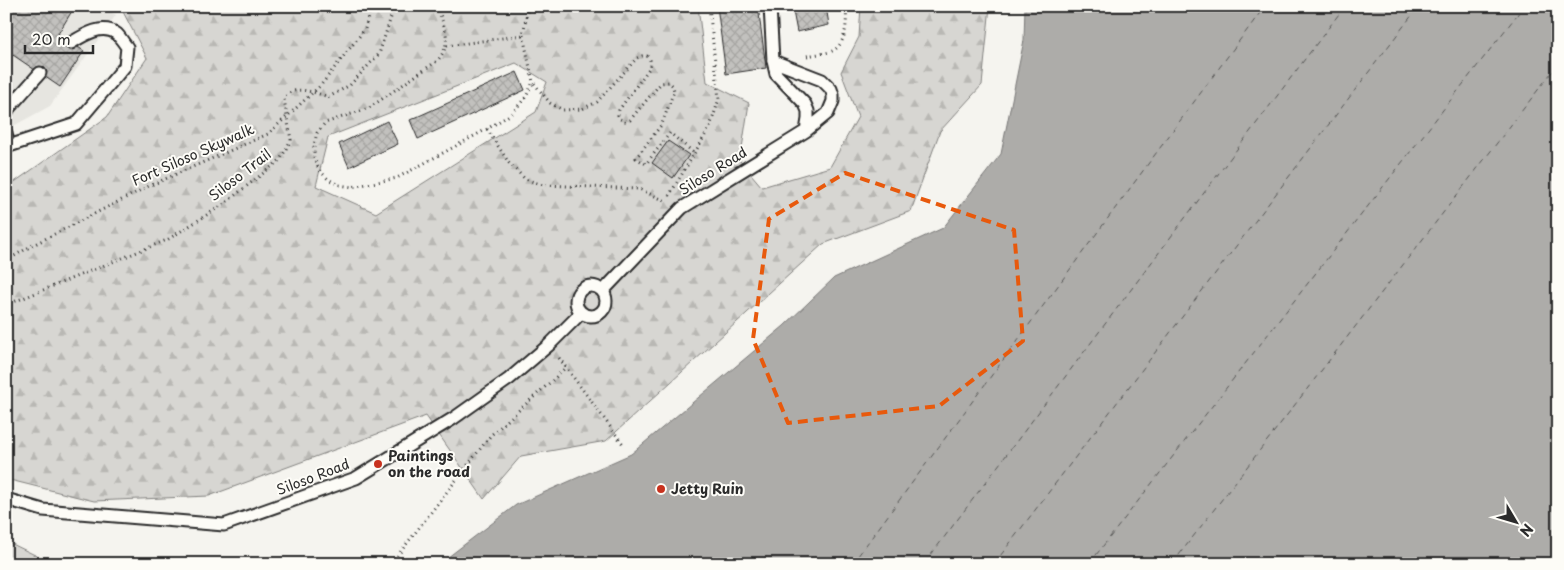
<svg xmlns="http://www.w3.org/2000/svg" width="1564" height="570" viewBox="0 0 1564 570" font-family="'Playpen Sans',sans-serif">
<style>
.built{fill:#e6e5e0}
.green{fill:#d7d6d2;stroke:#81807e}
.forest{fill:url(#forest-firs);stroke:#81807e;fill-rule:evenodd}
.water{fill:#adaca9;stroke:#797877}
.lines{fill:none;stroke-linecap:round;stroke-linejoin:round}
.ferry{stroke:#585857;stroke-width:1;stroke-dasharray:6 5;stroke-linecap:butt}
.building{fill:url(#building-cross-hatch);stroke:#2b2b2b}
.lane-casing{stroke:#2b2b2b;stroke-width:15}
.path{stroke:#2b2b2b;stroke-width:3;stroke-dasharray:1 4;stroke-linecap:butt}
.lane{stroke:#fdfcf7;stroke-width:11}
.path-bridge{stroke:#2b2b2b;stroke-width:3;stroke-dasharray:1 4;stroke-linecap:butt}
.marked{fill:none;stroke:#e8590c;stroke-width:4;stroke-dasharray:10 6;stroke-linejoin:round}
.poi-dot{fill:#c8321e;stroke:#fdfcf7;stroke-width:2}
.labels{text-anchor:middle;stroke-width:4;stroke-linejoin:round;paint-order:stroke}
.street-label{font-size:14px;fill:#2b2b2b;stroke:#fdfcf7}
.poi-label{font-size:14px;font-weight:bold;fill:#2b2b2b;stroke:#fdfcf7;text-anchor:start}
</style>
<defs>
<pattern id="forest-firs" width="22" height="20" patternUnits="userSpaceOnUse" patternTransform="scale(1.25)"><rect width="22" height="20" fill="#d7d6d2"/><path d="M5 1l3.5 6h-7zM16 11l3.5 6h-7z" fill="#b9b8b4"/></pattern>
<pattern id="building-cross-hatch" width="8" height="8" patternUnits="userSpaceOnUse" patternTransform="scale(1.25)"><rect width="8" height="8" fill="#c2c1be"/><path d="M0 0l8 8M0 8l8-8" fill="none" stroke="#a7a6a3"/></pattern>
</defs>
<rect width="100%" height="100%" fill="#f5f4ef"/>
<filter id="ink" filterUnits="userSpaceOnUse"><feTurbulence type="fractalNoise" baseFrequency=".02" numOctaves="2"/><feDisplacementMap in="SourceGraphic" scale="10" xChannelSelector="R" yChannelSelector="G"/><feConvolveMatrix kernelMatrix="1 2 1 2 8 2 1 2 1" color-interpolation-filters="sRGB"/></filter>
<g filter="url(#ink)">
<polygon class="built" points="6,6 100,6 116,15 50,106 6,130"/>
<polygon class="green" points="6,541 37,556 37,564 6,564"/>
<path class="forest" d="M120,6H698L707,82L749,103L740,161L762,187L830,167L858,117L841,72L859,37L861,6H990L982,85L940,131L911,211L823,244L606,441L521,456L484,499L426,416L209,496L94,501L6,479V188L107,117L147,58ZM516,63L547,82L536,112L376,213L316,186L328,137Z"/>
<polygon class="water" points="1025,6 1558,6 1558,564 439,564 516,505 631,454 784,326 834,278 943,228 1001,154 1024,40"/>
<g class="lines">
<g class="ferry">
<polyline points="852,564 1265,6"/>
<polyline points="924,564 1345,6"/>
<polyline points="994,564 1419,6"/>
<polyline points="1089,564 1524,6"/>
<polyline points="1172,564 1558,64"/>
</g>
</g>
<g class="building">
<polygon points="6,6 75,6 58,34 84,51 60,87 13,55 6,63"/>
<polygon points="717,6 758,6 766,68 726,74"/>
<polygon points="792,6 826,6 829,25 797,32"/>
<polygon points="517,72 525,90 418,139 410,120"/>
<polygon points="387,121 398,144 349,167 339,144"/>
<polygon points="668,141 689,155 673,178 652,163"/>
</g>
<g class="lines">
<g class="lane-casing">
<g id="lane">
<polyline points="770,6 773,61"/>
<polyline points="6,114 9,108 40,73"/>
<polyline points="6,133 9,146"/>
<path d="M6,149L9,146L76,124L125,66L127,47C124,44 121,38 117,34C102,23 84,35 71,43"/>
<circle cx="591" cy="301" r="15"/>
<polyline points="603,291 682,208 806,131 828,113 833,101 833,95 831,89 822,80 773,61 776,74 805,104 808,111 808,119 806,131"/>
<polyline points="6,499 43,510 224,525 356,478 454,418 509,379 549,345 581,313"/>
</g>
</g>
<g class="path">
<path d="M437,6C444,27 454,42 437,61L369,108L325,123L317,133L314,145V158L319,170L328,179L339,185L352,187L397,178L487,129L511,114L526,97L533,82"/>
<polyline points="523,35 533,82 550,103 563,110 582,109 597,102 637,58 642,56 647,56 650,60 650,67 619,110 618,115 620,119 625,121 630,120 661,83 669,82 673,86 674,91 662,124 636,158 646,164 670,133 694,153"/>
<polyline points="447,46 523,35 528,6"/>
<path d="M807,56C815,54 827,54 834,50C847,42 847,20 846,6"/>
<polyline points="487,129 509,163 525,179 543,185 639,189 666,201"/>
<polyline points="669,196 710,127 719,99 709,6"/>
<path d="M6,305L167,240L224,204L280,160L291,140L284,99C293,83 315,93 329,97L350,85L379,54L393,11L392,6"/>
<polyline points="559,358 623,444"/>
<polyline points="391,564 491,435 554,379 566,367"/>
</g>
<use href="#lane" class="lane"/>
<polyline class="path-bridge" points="6,261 31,246 149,186 268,134 321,85 365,29 371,6"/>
</g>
</g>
<path class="marked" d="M845,173L1014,230L1023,341L939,406L788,423L753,339L769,219Z"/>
<g class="poi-dot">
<circle cx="378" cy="464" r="5"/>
<circle cx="661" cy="489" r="5"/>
</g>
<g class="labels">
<g class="street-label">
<text transform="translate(193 155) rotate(-24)" y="5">Fort Siloso Skywalk</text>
<text transform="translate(713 171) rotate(-32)" y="5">Siloso Road</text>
<text transform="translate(240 175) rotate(-38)" y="5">Siloso Trail</text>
<text transform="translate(313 477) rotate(-21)" y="5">Siloso Road</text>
</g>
<g class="poi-label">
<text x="388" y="461">Paintings<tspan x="388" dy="16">on the road</tspan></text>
<text x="671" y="494">Jetty Ruin</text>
</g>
</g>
<rect width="1564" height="570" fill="none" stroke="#fdfcf7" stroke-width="25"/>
<rect x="12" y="12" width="1539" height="545" fill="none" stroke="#2b2b2b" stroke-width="2" filter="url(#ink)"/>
<g transform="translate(1516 522) rotate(128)" stroke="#fdfcf7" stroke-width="4" paint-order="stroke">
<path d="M0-4L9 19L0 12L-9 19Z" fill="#2b2b2b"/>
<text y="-8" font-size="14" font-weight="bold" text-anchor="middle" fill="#2b2b2b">N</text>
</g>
<path d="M25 45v8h68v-8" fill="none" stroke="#2b2b2b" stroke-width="2.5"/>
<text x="32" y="45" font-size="15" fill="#2b2b2b" stroke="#fdfcf7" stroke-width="4" paint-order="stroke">20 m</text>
</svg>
